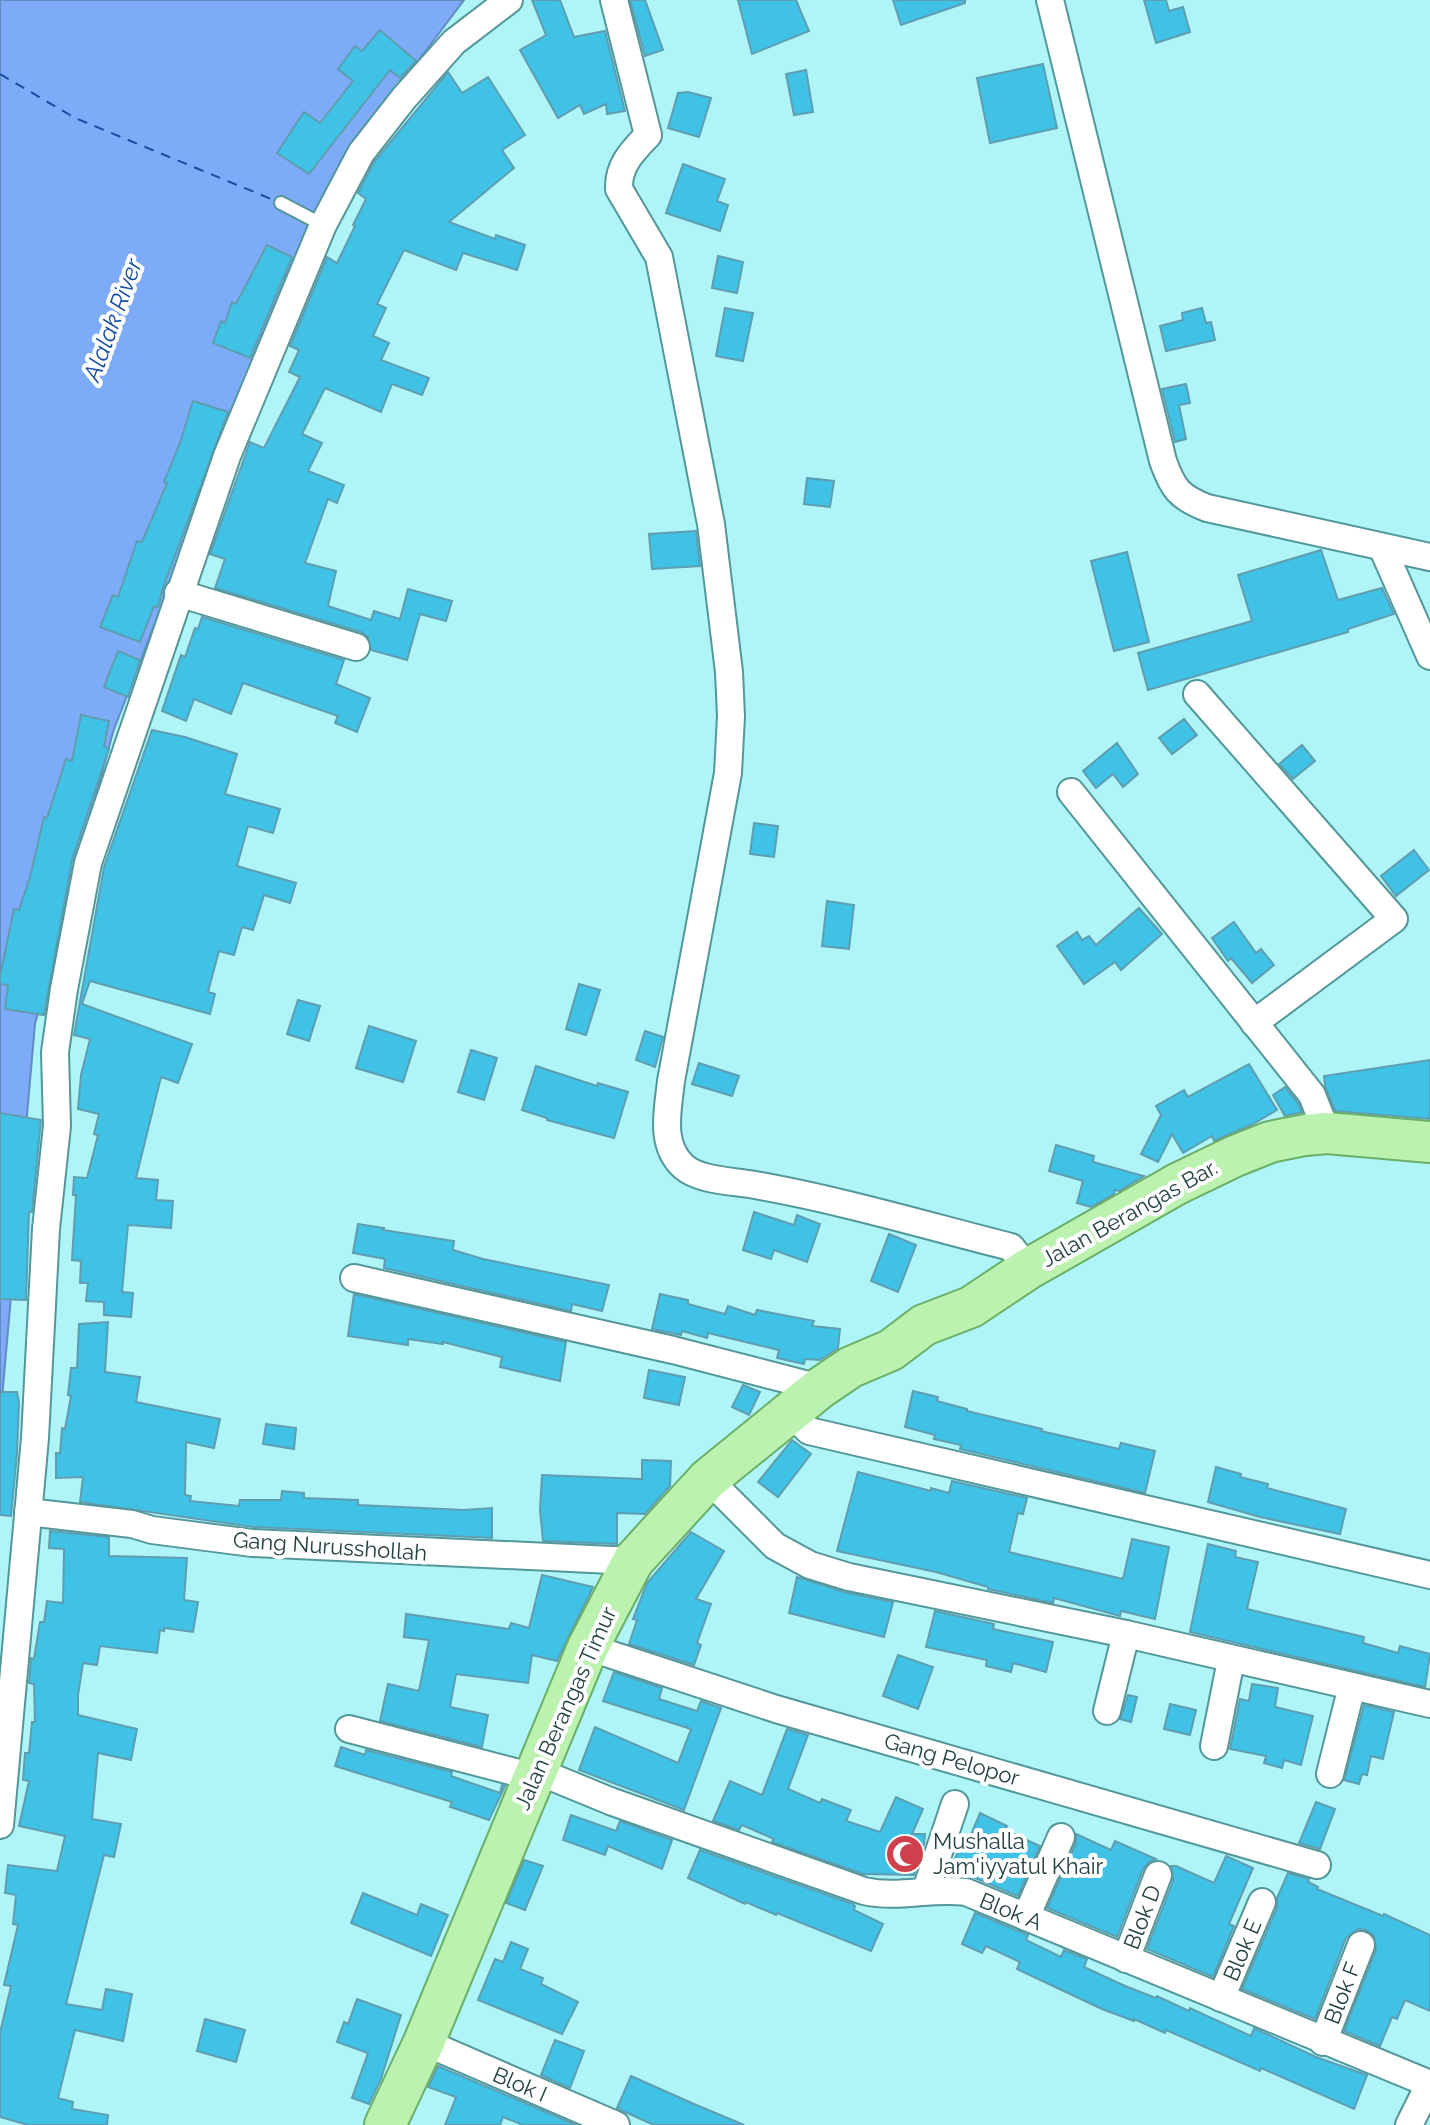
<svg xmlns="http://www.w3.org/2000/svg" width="1430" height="2125" viewBox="0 0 1430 2125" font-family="Raleway,sans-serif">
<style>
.water{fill:#7dabf7;stroke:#628bc1;stroke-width:2}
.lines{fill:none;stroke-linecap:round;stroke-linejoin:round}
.ferry{stroke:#164ca3;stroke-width:2;stroke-dasharray:10 8;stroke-linecap:butt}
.building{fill:#3fc2e6;stroke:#5f9db0;stroke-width:2}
.lane-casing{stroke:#53979a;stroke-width:16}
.street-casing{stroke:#53979a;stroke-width:30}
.primary-casing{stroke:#6aaf67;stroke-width:44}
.lane{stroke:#fff;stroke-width:12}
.street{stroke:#fff;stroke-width:26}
.primary{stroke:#bcf2b0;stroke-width:40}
.labels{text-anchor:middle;stroke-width:8;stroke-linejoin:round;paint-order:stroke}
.street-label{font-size:22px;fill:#244142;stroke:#fff}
.poi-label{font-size:22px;fill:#244142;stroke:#fff;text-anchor:start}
.water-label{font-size:24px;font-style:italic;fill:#164ca3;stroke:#fff}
</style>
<rect width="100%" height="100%" fill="#aff5f8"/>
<polygon class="water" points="0,0 464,0 382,109 327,189 319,211 299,250 113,732 35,1024 0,1421"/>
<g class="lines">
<polyline class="ferry" points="0,74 75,118 276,201"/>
</g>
<g class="building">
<polygon points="532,0 560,0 574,37 605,31 625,111 607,114 606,104 584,114 580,105 558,118 520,50 546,35"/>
<polygon points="630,0 645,0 663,50 645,56"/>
<polygon points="738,0 796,0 809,31 752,54"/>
<polygon points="893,0 965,0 965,3 901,25"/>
<polygon points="1144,0 1166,0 1169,11 1183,7 1190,32 1156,43"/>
<polygon points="380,30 416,61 400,78 390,70 309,174 277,153 304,112 320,123 353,81 338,69 355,46 362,51"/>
<polygon points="1043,64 1057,128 990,143 977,78"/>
<polygon points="806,70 813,112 794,115 786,74"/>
<polygon points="448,72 462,93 488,77 525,135 502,150 514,168 449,222 495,239 496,235 525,245 517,270 463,253 456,270 404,250 377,304 386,308 373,336 389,343 381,360 429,378 422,395 392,384 381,412 325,388 302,434 322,443 308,471 344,485 337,503 328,499 305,563 336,571 328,606 371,620 374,611 400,619 408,589 452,601 446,621 420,614 407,660 371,650 368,637 361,632 215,588 225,559 210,554 250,442 264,448 300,377 289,372 299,350 290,346 327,257 337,263 355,226 353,225 366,199 358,193 374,162"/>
<polygon points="688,92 711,98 699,137 668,128 678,93"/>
<polygon points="683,164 725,179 717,201 728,205 720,231 666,213"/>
<polygon points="267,245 292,257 250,358 213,343 221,321 225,323 232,302 236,304"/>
<polygon points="718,256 743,262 737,293 712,288"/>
<polygon points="725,308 753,313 743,361 716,356"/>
<polygon points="1202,308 1206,323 1211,322 1215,340 1166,351 1160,326 1183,320 1182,313"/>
<polygon points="1186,384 1190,403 1179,405 1186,439 1175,442 1162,389"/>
<polygon points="193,401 228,412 163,588 158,607 154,606 140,642 100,627 113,595 118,597 137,541 142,542 167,483 164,482 180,443"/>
<polygon points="807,478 834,481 830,507 804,504"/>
<polygon points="696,531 700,566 652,569 649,534"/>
<polygon points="1321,550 1338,600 1382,588 1394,614 1348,629 1348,632 1148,690 1138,653 1252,621 1238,575"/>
<polygon points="1127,552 1149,642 1114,651 1091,561"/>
<polygon points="202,617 344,660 336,684 370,698 357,732 335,723 338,716 243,683 231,714 194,699 186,721 162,711 181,655 185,657 195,628 198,629"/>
<polygon points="118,651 140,660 128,697 104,687"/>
<polygon points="81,715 109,721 104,746 109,749 72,860 44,1015 5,1009 8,985 0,984 0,976 14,909 19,910 30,877 44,817 47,818 66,759 72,761"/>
<polygon points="1184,719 1197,735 1172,754 1159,738"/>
<polygon points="152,730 185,737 237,754 225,794 280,809 273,833 248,826 237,866 296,883 290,903 264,895 253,930 242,927 234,955 219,951 208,992 215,994 210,1014 90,981 82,1004 192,1044 178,1083 161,1077 136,1178 158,1180 156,1200 173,1201 171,1228 128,1225 122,1292 133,1293 131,1317 104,1315 104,1302 86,1301 88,1283 80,1283 81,1261 72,1260 76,1195 73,1195 74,1177 87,1178 98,1135 94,1134 99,1114 78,1109 81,1075 90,1039 74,1035 104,867"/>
<polygon points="1117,743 1138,774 1123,787 1113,774 1096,788 1083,771"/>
<polygon points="1302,745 1315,761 1293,779 1279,764"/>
<polygon points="754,823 778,826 774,857 750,854"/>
<polygon points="1414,850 1429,870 1396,896 1381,876"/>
<polygon points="827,901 854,905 849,949 822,946"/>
<polygon points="1139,908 1162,934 1121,970 1115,962 1084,984 1057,946 1077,932 1082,940 1089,936 1096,945"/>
<polygon points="1234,922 1256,953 1261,949 1274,965 1252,983 1231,958 1228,961 1212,938"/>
<polygon points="579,984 600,990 586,1035 566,1029"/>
<polygon points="298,1000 320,1006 309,1041 287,1034"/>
<polygon points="369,1026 416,1041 403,1082 356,1068"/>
<polygon points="645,1031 663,1037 655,1067 636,1060"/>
<polygon points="471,1050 497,1058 484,1100 458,1092"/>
<polygon points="1430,1060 1430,1119 1335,1111 1325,1086 1324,1076"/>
<polygon points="699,1063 739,1076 732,1096 692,1084"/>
<polygon points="1249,1064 1277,1110 1253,1124 1214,1141 1212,1136 1183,1153 1172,1134 1158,1162 1141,1154 1161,1115 1156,1106 1184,1090 1188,1097"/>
<polygon points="536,1066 597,1086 598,1083 628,1092 614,1138 547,1120 547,1118 522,1110"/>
<polygon points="1285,1087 1298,1103 1302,1112 1285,1116 1273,1095"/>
<polygon points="0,1113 41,1120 32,1212 29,1212 26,1300 0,1299"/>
<polygon points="1056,1145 1094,1156 1093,1162 1144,1176 1119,1191 1115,1190 1114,1194 1091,1207 1077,1203 1083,1181 1049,1171"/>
<polygon points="754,1212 794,1225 797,1215 820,1224 807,1262 774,1250 771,1259 743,1250"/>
<polygon points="358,1224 384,1228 383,1230 454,1241 453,1250 483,1259 609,1285 602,1311 572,1304 571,1311 384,1268 385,1259 353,1253"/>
<polygon points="889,1234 916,1245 898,1292 871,1281"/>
<polygon points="354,1294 566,1342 560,1381 500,1367 502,1357 443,1342 443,1344 408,1339 408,1345 348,1336"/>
<polygon points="660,1294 688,1300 688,1304 725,1314 728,1306 755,1315 757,1310 814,1321 812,1326 840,1329 838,1348 820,1360 805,1359 804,1364 777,1358 779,1350 708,1333 707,1338 682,1331 681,1335 652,1329"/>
<polygon points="108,1322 105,1372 140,1377 136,1402 220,1419 214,1448 186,1442 185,1495 191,1496 190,1501 239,1506 240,1500 281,1500 282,1491 304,1493 304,1498 358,1500 358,1505 464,1510 492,1508 492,1538 253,1527 80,1502 83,1477 56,1478 56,1453 60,1453 62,1428 65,1429 71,1396 68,1395 71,1368 77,1368 79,1324"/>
<polygon points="649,1370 685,1377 679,1405 644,1398"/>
<polygon points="743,1385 760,1392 749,1415 732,1407"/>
<polygon points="913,1391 938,1397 937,1401 967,1409 967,1411 1042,1429 1041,1431 1119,1449 1121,1443 1155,1451 1145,1493 960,1449 961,1445 934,1439 935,1435 905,1427"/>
<polygon points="0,1392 17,1392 19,1402 17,1454 11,1516 0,1515"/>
<polygon points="266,1424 296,1428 294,1449 263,1444"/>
<polygon points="792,1440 811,1454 778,1497 758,1482"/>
<polygon points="642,1460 671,1461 670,1486 645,1514 617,1513 617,1544 543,1541 540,1510 542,1475 642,1479"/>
<polygon points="1216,1467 1241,1474 1240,1477 1268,1484 1267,1488 1346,1509 1340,1534 1260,1517 1208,1502"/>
<polygon points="858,1472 931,1491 931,1488 949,1493 952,1481 1027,1498 1023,1514 1018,1513 1009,1552 1064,1565 1123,1579 1132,1539 1169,1547 1155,1619 1121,1611 1120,1616 1054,1598 1053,1603 988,1589 988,1587 936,1572 837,1551"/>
<polygon points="50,1531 109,1537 109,1556 187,1558 184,1600 198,1602 193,1632 164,1628 164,1631 160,1630 157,1653 100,1646 97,1665 83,1663 78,1695 78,1715 137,1729 131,1760 98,1753 92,1819 121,1824 114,1857 104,1855 66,2004 102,2010 106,1989 132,1994 123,2041 75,2030 58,2098 73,2102 72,2109 108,2115 107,2125 28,2125 0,2117 0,2033 11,1986 4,1985 18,1925 13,1924 16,1895 5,1893 8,1865 57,1871 65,1836 19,1826 29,1781 23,1780 25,1753 29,1753 32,1722 35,1722 34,1684 29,1683 31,1658 34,1659 40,1622 44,1622 47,1601 63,1603 64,1549 49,1548"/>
<polygon points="691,1532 724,1551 696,1599 711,1604 697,1643 701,1645 694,1665 629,1644 637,1620 633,1619 647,1583"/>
<polygon points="1208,1544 1236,1551 1235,1557 1258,1562 1247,1609 1364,1637 1363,1643 1398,1653 1400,1646 1430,1654 1425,1687 1190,1632"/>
<polygon points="542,1575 593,1587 557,1661 532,1655 528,1683 456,1674 450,1707 488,1715 482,1747 380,1721 388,1684 419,1691 429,1640 404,1637 406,1614 509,1629 511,1623 529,1628"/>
<polygon points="797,1577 844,1592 893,1602 884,1637 789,1613"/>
<polygon points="935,1611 994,1624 993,1629 1053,1642 1046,1672 1013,1663 1011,1672 986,1666 987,1660 926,1647"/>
<polygon points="898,1655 933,1667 918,1709 883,1696"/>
<polygon points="614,1672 662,1688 659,1699 697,1711 701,1701 721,1708 684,1810 579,1770 595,1727 678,1763 691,1729 603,1701"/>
<polygon points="1252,1684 1278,1688 1275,1707 1313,1716 1301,1765 1284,1760 1282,1768 1264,1763 1266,1756 1230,1749 1240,1699 1249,1701"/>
<polygon points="1128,1695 1137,1697 1131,1722 1120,1719"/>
<polygon points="1170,1704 1196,1710 1190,1735 1164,1729"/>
<polygon points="1364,1705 1394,1712 1383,1759 1371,1756 1367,1775 1362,1774 1359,1784 1344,1780"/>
<polygon points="787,1729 808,1735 788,1789 820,1803 822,1799 851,1810 846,1821 880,1832 896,1797 923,1809 912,1834 925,1834 924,1844 914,1875 863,1874 772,1842 774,1839 742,1825 739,1830 713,1821 730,1781 762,1795"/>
<polygon points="341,1747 365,1755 366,1750 452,1772 451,1776 500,1793 502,1785 505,1786 489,1820 450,1807 452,1802 335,1766"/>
<polygon points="1316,1802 1335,1809 1320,1849 1299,1843"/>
<polygon points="980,1813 1007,1826 1005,1830 1040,1846 1018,1896 951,1868 960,1847 965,1849"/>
<polygon points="571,1815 616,1831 620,1821 672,1840 662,1869 608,1846 605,1855 563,1840"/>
<polygon points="1076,1834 1111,1850 1115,1841 1156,1859 1149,1862 1143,1869 1117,1937 1047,1908 1076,1843"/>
<polygon points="700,1850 853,1904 855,1906 854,1910 883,1924 871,1951 777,1913 776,1915 746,1902 745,1904 688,1878"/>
<polygon points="1226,1856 1253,1868 1229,1924 1234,1926 1213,1977 1147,1949 1173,1881 1171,1866 1176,1866 1214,1883"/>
<polygon points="524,1860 543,1866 525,1910 506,1903"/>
<polygon points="1288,1873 1309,1879 1308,1882 1318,1887 1317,1889 1383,1916 1384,1914 1430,1935 1430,2011 1405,2000 1397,2019 1392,2017 1380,2046 1344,2031 1376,1950 1374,1936 1366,1930 1358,1929 1346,1938 1315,2019 1242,1989 1277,1908 1277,1898"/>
<polygon points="363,1893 417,1915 421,1904 448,1915 431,1956 351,1923"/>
<polygon points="975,1913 1028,1935 1026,1940 1061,1957 1064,1950 1087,1959 1084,1967 1125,1986 1156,1998 1157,1996 1189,2011 1190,2008 1251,2036 1254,2028 1316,2057 1367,2075 1354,2109 1261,2068 1260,2071 1166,2030 1165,2033 1134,2019 1134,2021 1102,2009 1017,1969 1020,1962 986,1946 982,1953 962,1944"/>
<polygon points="511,1942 528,1949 520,1969 543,1978 541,1984 578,2002 562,2034 478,2000 495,1959 503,1962"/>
<polygon points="357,1999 401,2015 381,2079 369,2104 352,2098 368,2053 337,2042 344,2022 348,2024"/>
<polygon points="205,2019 245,2030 236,2062 197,2051"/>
<polygon points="555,2040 584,2051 570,2088 541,2075"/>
<polygon points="438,2066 576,2125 523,2125 503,2117 500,2125 445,2125 456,2097 428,2087"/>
<polygon points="631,2076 694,2104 744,2125 654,2125 625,2112 617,2108"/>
</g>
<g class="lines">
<g class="lane-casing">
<polyline id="lane" points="281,203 323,225"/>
</g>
<g class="street-casing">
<g id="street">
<path d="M614,0L648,135C633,151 618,165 619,189L659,257L711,524L729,672L731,716L728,773L671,1081C668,1110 659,1145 684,1167C699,1180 730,1181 749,1184C837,1199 924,1225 1011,1247L1028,1269"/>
<path d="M1050,0L1163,461C1173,489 1179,497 1207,508L1430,557"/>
<polyline points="1382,547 1430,656"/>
<polyline points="178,593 356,647"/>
<polyline points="1197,694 1394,919 1254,1023"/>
<polyline points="1071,792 1312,1095 1327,1133"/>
<polyline points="354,1278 673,1350 820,1388"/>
<polyline points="791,1413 809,1431 1430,1575"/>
<polyline points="708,1479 775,1546 810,1565 849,1577 1126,1634 1430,1704"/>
<polyline points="28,1512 132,1524 152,1530 252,1543 633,1561"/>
<polyline points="588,1647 776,1709 1317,1865"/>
<polyline points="1107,1711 1126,1634"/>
<polyline points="349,1729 534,1777"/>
<polyline points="1214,1746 1231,1660"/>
<path d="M537,1771L610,1801L864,1891C899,1899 931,1887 966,1892L1430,2084"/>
<polyline points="1330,1774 1352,1686"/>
<polyline points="0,1825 35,1438 46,1229 57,1126 55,1052 64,989 88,863 227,456 323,225 361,153 404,98 454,42 509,0"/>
<polyline points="926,1890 955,1804"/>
<polyline points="1026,1917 1061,1837"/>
<polyline points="1126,1959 1158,1875"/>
<polyline points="1221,1998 1262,1902"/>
<polyline points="424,2042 616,2125"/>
<polyline points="1323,2042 1361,1945"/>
<polyline points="1409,2125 1430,2083"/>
</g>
</g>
<g class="primary-casing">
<polyline id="primary" points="385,2125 424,2042 588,1647 633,1561 708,1479 820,1388 851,1367 891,1350 924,1325 971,1307 1028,1269 1177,1184 1235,1156 1270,1142 1305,1135 1327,1133 1430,1142"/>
</g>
<use href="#lane" class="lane"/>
<use href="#street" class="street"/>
<use href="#primary" class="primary"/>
</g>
<defs>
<g id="mosque-disc" transform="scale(2)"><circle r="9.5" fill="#d03f4c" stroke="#fff"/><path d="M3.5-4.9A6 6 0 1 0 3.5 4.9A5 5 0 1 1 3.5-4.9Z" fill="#fff"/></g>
</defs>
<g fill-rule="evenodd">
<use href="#mosque-disc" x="905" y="1854"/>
</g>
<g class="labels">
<g class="street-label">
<text transform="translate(1129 1213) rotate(-29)" y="8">Jalan Berangas Bar.</text>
<text transform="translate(330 1546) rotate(4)" y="8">Gang Nurusshollah</text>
<text transform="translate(565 1708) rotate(-66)" y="8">Jalan Berangas Timur</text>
<text transform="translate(952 1759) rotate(16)" y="8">Gang Pelopor</text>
<text transform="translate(1011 1911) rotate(22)" y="8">Blok A</text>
<text transform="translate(1142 1917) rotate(-69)" y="8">Blok D</text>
<text transform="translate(1242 1950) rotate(-67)" y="8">Blok E</text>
<text transform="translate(1342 1993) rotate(-69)" y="8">Blok F</text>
<text transform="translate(520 2084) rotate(23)" y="8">Blok I</text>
</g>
<g class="poi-label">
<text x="933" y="1849">Mushalla<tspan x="933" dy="25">Jam'iyyatul Khair</tspan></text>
</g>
<g class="water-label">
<text transform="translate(113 320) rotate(-70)" y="8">Alalak River</text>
</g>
</g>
</svg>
